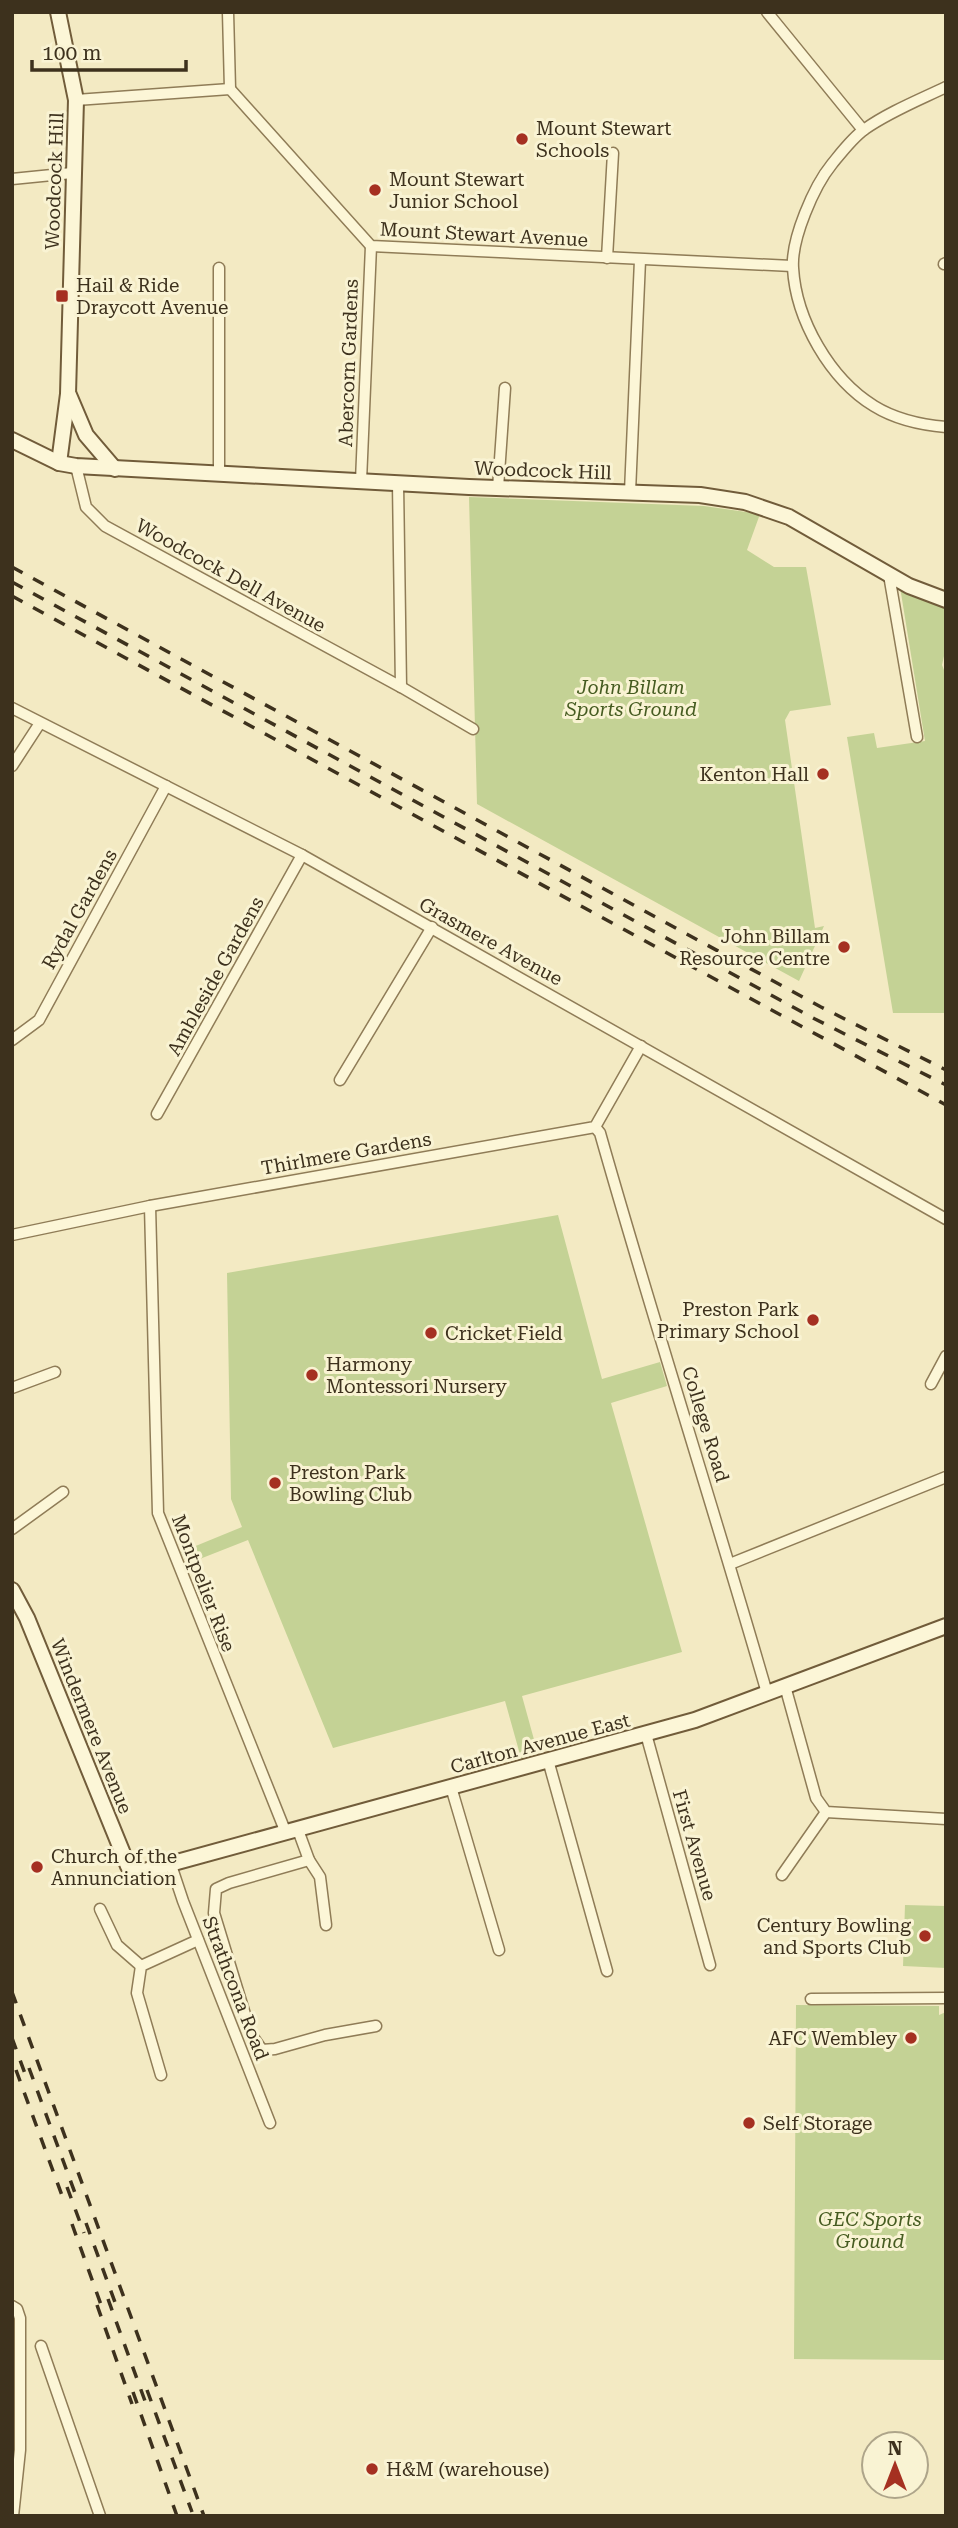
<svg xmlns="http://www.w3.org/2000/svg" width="958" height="2528" viewBox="0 0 958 2528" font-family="'Roboto Serif',serif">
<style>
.green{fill:#c4d295}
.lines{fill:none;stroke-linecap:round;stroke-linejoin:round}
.street-casing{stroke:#8f7c57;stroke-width:13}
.secondary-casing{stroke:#715c3a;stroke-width:18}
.street{stroke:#fcf6d7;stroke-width:10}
.secondary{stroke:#fcf6d7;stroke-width:14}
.rail{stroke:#3d311d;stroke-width:3.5;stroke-dasharray:12 12;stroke-linecap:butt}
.poi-dot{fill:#a53021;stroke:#f9f3d3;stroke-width:2.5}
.labels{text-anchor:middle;stroke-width:6;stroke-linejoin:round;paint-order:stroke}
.poi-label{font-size:19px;fill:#3d311d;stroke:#f9f3d3;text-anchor:start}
.street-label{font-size:19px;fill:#3d311d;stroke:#f9f3d3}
.park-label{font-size:19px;font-style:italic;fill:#465c21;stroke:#f9f3d3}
</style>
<rect width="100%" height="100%" fill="#f3eac3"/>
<g class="green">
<polygon points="469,497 704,506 760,514 747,550 774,567 806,567 831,705 790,711 785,720 815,928 824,926 799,981 477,804"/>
<polygon points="900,587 946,606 946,647 942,665 946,675 946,1013 893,1013 847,737 874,733 877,748 925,741"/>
<polygon points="558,1215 602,1379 660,1362 667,1386 611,1403 682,1652 522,1696 538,1754 521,1758 505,1701 333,1748 248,1540 187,1564 181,1552 242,1527 231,1499 227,1273"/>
<polygon points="905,1905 946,1906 946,1968 903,1966"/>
<polygon points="796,2005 939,2006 939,2015 946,2012 946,2360 794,2359"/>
</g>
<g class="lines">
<g class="street-casing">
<g id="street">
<polyline points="228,12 230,89"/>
<polyline points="767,12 863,130"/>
<path d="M946,87C919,100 889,112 865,129C853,137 841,153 832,164C814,186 791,239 793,268C796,320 830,379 874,406C895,419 922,425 946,427"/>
<polyline points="76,100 230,89 371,246 792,266"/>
<polyline points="12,179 72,173"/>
<polyline points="607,258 613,153"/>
<polyline points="944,264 946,263"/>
<polyline points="219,268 219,474"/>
<polyline points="76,466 86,507 105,526 401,687 473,729"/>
<polyline points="361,481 371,246"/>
<polyline points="398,483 401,687"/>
<polyline points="498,488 505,388"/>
<polyline points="630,492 640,260"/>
<polyline points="889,575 917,737"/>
<polyline points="12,708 302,855 946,1219"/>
<polyline points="12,766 40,723"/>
<polyline points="12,1040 39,1020 166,786"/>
<polyline points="340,1080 432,927"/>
<polyline points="157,1114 302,855"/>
<path d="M595,1127L600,1133C653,1320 713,1506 767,1693"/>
<polyline points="150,1206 158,1513 286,1833"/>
<polyline points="12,1235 150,1206 595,1127 641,1046"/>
<polyline points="931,1384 946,1356"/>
<polyline points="12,1388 55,1372"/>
<polyline points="12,1529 63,1492"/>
<polyline points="730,1564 946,1477"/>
<polyline points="785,1686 816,1798 826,1812 946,1819"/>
<polyline points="646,1734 710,1965"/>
<polyline points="548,1760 607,1971"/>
<polyline points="451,1787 499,1950"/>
<polyline points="298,1830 309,1860 320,1877 326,1925"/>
<polyline points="309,1860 229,1883 216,1889 214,1913 251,2034 262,2050 275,2049 325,2035 376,2026"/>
<polyline points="171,1865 183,1901 270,2123"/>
<polyline points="782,1875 826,1812"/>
<polyline points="100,1909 117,1945 141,1966"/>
<polyline points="811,1999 946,1998"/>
<polyline points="161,2075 137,1993 141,1966 198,1940"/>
<polyline points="12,2306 17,2309 20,2318 20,2450 13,2516"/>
<polyline points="41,2346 100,2516"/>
</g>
</g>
<g class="secondary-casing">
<g id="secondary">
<polyline points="58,12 76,100 68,394 59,463"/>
<polyline points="69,395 86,435 115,469"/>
<polyline points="12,440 59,463 76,466 469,487 700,495 745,502 789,517 909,586 946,600"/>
<polyline points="12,1590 27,1618 128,1866 137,1873 695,1720 946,1626"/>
</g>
</g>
<use href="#street" class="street"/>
<use href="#secondary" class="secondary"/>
<g class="rail">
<polyline points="12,567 821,1007 946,1070"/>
<polyline points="12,582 815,1019 946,1085"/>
<polyline points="12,596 946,1105"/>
<polyline points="12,1992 204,2516"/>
<polyline points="12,2038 27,2079"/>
<polyline points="29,2068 75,2193"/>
<polyline points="16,2070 64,2201"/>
<polyline points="67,2187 84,2233"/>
<polyline points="86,2223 116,2305"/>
<polyline points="72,2224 104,2313"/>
<polyline points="108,2299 145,2401"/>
<polyline points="97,2305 132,2404"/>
<polyline points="147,2390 192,2512"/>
<polyline points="133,2392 177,2516"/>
</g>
</g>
<g class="poi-dot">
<circle cx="522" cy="139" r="7"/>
<circle cx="375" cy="190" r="7"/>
<rect x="55" y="289" width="14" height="14" rx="3.5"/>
<circle cx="823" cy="774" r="7"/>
<circle cx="844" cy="947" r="7"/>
<circle cx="813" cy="1320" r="7"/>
<circle cx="431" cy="1333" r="7"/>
<circle cx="312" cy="1375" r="7"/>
<circle cx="275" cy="1483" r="7"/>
<circle cx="37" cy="1867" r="7"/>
<circle cx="925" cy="1936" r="7"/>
<circle cx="911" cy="2038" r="7"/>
<circle cx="749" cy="2123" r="7"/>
<circle cx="372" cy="2469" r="7"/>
</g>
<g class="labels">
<g class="poi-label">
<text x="536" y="135">Mount Stewart<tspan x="536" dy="22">Schools</tspan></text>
<text x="389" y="186">Mount Stewart<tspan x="389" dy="22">Junior School</tspan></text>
<text x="76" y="292">Hail &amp; Ride<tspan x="76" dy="22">Draycott Avenue</tspan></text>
<text x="809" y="781" text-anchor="end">Kenton Hall</text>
<text x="830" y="943" text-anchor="end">John Billam<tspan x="830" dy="22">Resource Centre</tspan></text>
<text x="799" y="1316" text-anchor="end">Preston Park<tspan x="799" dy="22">Primary School</tspan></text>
<text x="445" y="1340">Cricket Field</text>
<text x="326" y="1371">Harmony<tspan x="326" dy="22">Montessori Nursery</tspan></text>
<text x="289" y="1479">Preston Park<tspan x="289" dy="22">Bowling Club</tspan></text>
<text x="51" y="1863">Church of the<tspan x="51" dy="22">Annunciation</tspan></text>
<text x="911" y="1932" text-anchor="end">Century Bowling<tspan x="911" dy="22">and Sports Club</tspan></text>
<text x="897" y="2045" text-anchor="end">AFC Wembley</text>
<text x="763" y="2130">Self Storage</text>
<text x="386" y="2476">H&amp;M (warehouse)</text>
</g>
<g class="street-label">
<text transform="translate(54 181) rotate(-88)" y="7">Woodcock Hill</text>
<text transform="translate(484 234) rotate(3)" y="7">Mount Stewart Avenue</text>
<text transform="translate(348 363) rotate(-88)" y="7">Abercorn Gardens</text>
<text transform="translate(543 470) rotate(2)" y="7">Woodcock Hill</text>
<text transform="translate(231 575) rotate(29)" y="7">Woodcock Dell Avenue</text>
<text transform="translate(79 909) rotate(-61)" y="7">Rydal Gardens</text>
<text transform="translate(491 941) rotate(29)" y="7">Grasmere Avenue</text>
<text transform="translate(215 976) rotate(-61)" y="7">Ambleside Gardens</text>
<text transform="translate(346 1153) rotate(-10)" y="7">Thirlmere Gardens</text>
<text transform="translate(706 1424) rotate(73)" y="7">College Road</text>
<text transform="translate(204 1583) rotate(69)" y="7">Montpelier Rise</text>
<text transform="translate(92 1726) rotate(68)" y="7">Windermere Avenue</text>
<text transform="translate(540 1743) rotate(-15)" y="7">Carlton Avenue East</text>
<text transform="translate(695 1845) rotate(74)" y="7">First Avenue</text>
<text transform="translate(236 1988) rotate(69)" y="7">Strathcona Road</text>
</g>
<g class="park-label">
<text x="631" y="694">John Billam<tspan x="631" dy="22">Sports Ground</tspan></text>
<text x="870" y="2226">GEC Sports<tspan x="870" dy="22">Ground</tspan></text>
</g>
</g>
<rect width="958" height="2528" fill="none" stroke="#3d311d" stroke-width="28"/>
<g transform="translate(895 2465)"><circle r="33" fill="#f9f3d3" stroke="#aea58a" stroke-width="2"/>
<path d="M0-5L12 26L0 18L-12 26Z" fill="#a53021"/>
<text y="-10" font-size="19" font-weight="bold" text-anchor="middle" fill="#3d311d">N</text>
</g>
<path d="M32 60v10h154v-10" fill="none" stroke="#3d311d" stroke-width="3.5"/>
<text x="42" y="60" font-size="21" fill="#3d311d" stroke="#f9f3d3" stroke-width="5" paint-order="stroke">100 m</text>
</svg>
